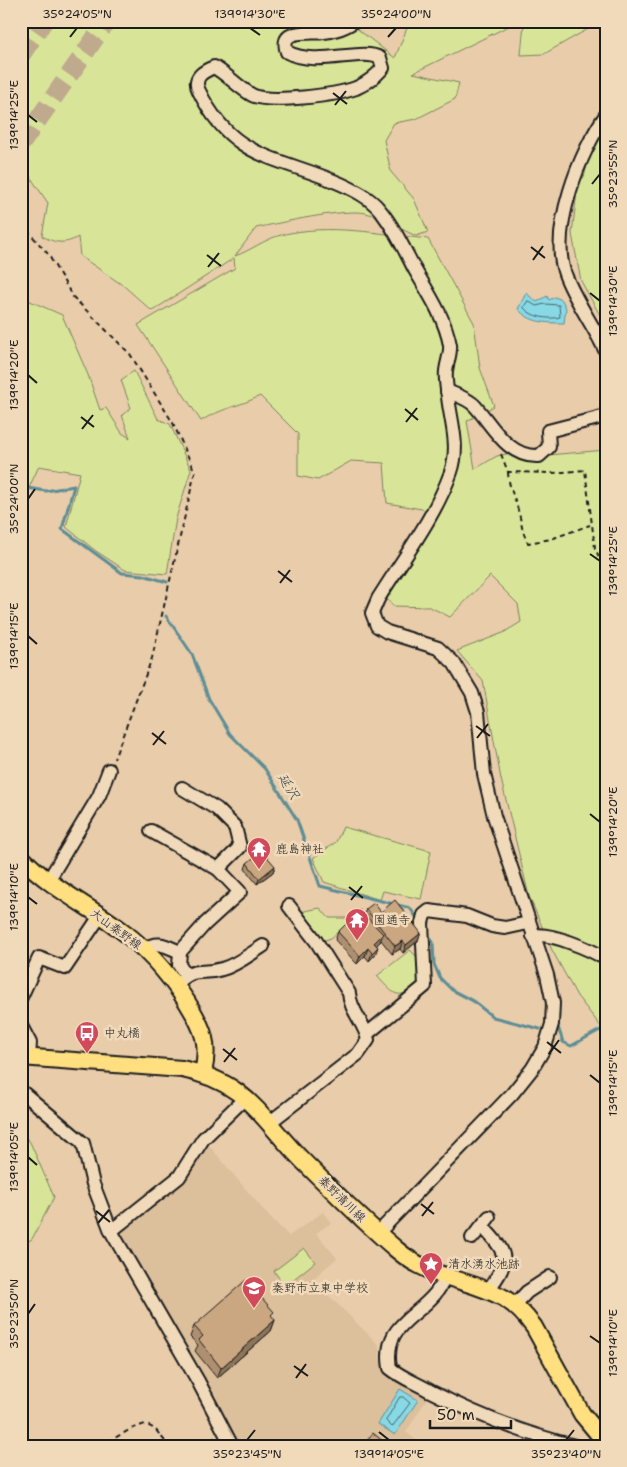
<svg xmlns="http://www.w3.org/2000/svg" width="627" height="1467" viewBox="0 0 627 1467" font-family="'Shantell Sans','Klee One',sans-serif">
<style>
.built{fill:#dcbf9b}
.green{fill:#d8e599;stroke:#7a805a}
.water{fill:#88d8e5;stroke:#5d8d95}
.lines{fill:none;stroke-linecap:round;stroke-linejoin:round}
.shore{stroke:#47676c;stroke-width:1}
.stream{stroke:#5d8d95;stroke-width:3}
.highway-tunnel{stroke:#c0aa8e;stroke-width:19;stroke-dasharray:19 9;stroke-linecap:butt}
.minor-casing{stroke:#1c1c1c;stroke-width:16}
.major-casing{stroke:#1c1c1c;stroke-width:20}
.path{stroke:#1c1c1c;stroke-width:2;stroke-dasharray:5 4;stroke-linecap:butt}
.minor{stroke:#f1daba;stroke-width:12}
.major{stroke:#ffdf80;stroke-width:16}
.wall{fill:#ae906f;stroke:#1c1c1c}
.shaded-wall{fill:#8d755a;stroke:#1c1c1c}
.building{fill:#caa781;stroke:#1c1c1c}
.ticks{fill:none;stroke:#1c1c1c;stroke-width:2}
.labels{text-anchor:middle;stroke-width:5;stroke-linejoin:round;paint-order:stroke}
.poi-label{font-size:12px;fill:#1c1c1c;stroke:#f1daba;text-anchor:start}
.street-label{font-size:12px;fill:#1c1c1c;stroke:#f1daba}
.water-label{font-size:14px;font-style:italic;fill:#374b4e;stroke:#f1daba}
.neatline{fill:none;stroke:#1c1c1c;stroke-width:2}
.ticks-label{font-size:12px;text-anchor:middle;fill:#1c1c1c}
</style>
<rect width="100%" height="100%" fill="#e9cdab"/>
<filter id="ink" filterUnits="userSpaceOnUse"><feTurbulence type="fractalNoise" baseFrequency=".02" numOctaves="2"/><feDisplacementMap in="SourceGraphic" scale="10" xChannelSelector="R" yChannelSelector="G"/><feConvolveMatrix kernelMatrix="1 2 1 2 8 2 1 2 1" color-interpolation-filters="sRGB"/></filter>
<g filter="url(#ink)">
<polygon class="built" points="206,1142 266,1213 289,1236 323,1212 331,1223 316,1233 337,1258 315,1277 317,1284 379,1345 380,1358 386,1367 383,1371 428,1397 406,1432 424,1446 241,1446 180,1335 121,1234 123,1229"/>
<g class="green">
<path d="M21,21H347L395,58L409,23L412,21H519L413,73L459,83L455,99L416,119L394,123L384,140L391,172L414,199L428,232L416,236C400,229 383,217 366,213C345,208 279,223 256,228L235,256C250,251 265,239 281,235C328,223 380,234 428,239L474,323L480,368L494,406L467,421L475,469L497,456L517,452L525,457L606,450V1033L577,996L552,950L529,896L501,779L483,681L457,651L503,633L521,622L518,604L490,576L450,617L430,607L393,606L382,593L416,551L439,512L387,503L384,463L351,461L318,480L298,476V434L260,396C240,406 219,409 201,421L138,325L235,268L234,258L152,311L124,286L80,256L78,237C65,245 55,243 42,236L48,203L29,175L21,179Z"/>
<polygon points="526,21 595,21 588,29 544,54 521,55 524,23"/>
<polygon points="606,122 606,326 581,281 572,234 578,183 584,177 592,146"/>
<polygon points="21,297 62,315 88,375 100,410 106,408 122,433 130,438 122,415 131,408 121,380 134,371 158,419 170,424 191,470 176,518 167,574 125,570 96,551 66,527 80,473 39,466 21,505"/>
<polygon points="343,827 431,851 421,899 383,891 380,900 324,882 313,858 336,842"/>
<polygon points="320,908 329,918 353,918 331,938 322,941 300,912"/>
<path d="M410,950L418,958L421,980C399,1001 397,998 377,976Z"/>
<polygon points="21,1133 30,1142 54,1197 32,1239 21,1245"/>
<polygon points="304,1248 315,1262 285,1286 274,1271"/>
</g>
<g class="water">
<path d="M526,293L537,302L547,296L549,300L555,297L562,300L566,308L564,323C546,323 530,323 518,309Z"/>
<polygon points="400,1389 418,1400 395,1435 378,1424"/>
</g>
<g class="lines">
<g class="shore">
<path d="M528,301L536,306L545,304L559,305L560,317C549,320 531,317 524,308Z"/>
<polygon points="400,1397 403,1397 410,1403 392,1427 386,1421"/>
</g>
<g class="stream">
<polyline points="21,487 46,491 74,486 62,529 122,573 143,575 167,582"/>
<polyline points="166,616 192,654 209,699 230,734 265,769 297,820 320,886 410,908 419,921"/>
<polyline points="426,932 433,942 434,964 440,978 452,990 473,1001 493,1017 540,1029"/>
<polyline points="557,1024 563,1042 571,1046 600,1030 606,1036"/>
</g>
<g class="highway-tunnel">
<polyline points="21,55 44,21"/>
<polyline points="21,144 107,21"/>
</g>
<g class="minor-casing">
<g id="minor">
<path d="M354,21C347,27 334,31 324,32C310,34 278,27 287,52C317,68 362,47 380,58L383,68C375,77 368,83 356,88C337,95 269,104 252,95C239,88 228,75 214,67C204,71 192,77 199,91C233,161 278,156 341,184C354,190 369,197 379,209C394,227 404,249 415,270C429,294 445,318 450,345C451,353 447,362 446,371C445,379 447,389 448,397C451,423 460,446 451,472C436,515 402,560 378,599L372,613L377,626L387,632L438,648L454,663L472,693L478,712L484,774L494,816L547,975L553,1003L552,1024L545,1047L532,1069L512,1094L378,1233"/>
<path d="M606,115C580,151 549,230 565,274C575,301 594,326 606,352"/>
<path d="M447,391C456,395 469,399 475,406C493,426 508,458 539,456L549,447L548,431L606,416"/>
<polyline points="182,788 217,809 235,827 240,847 218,869"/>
<polyline points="151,831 218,869 240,892 205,924 180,952"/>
<polyline points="48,881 99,796 109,770"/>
<path d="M533,936C548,931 592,950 606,959"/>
<path d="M144,949C158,940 166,946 180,952L179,965L186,975"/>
<path d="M176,985C195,965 199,976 222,969C237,965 250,954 263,946"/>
<polyline points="21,997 39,958 65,968 100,916"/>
<polyline points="21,1026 30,1043 29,1057"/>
<polyline points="367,1034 425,986 422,923 424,915 429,911 467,916 492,926 505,928 528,923"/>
<polyline points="21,1091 83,1143 93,1184 111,1231 198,1381 232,1446"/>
<path d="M269,1123L358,1054L368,1040C365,1023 350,1011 349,993L316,941L289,906"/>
<path d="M482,1226C507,1253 512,1259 488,1290"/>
<polyline points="111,1231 179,1177 203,1139 246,1097"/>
<polyline points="472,1238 489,1217"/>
<path d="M446,1278C442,1283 439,1289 435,1294C412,1321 383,1326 390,1368C402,1378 416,1383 430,1391C477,1415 524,1434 575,1446"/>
<polyline points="514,1306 527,1292 550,1277"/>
</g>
</g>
<g class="major-casing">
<g id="major">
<path d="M21,857C49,886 85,904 117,927C145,947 168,973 187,1002C203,1028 210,1043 203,1073"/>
<path d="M21,1057L182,1069C248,1082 260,1118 303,1161C333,1191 364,1222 397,1250C432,1280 468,1278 504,1298C516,1305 526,1316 534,1327L582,1414L606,1443"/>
</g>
</g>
<g class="path">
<polyline points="21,223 48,254 73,297 130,354 173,423 195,472 152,658 114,759"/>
<polyline points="501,454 508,472 553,473 585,470 595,548 604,568 606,579"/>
<path d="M508,472C509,490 514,494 518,510C522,523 521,530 528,543L551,539L590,525"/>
<polyline points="100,1446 131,1429 145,1424 155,1429 169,1446"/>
<polyline points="188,1446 211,1439"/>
<polyline points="214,1446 211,1439 215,1438"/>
</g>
<use href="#minor" class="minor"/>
<use href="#major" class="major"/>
</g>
<g class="wall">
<polygon points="247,863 275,866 273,872 257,884 245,869"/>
<polygon points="366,909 381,912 418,941 403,953 400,949 392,954 381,940 380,942 377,945 375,955 369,961 365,956 357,964 335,940 338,932 364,915"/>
<polygon points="272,1317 275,1320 271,1331 217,1378 195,1351 198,1345 190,1337 194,1326"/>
</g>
<g class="shaded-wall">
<polygon points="275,866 273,872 257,884 259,879"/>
<polygon points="421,933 418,941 403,953 406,945"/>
<polygon points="383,934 380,942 371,951 374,943"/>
<polygon points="403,941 400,949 392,954 395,946"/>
<polygon points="378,947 375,955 369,961 372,953"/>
<polygon points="368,948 365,956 357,964 360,956"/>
<polygon points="275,1320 271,1331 217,1378 221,1368"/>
</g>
<g class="building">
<polygon points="262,851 275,866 259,879 247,863"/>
<polygon points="395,900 421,933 406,945 403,941 395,946 366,909 374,903 381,912"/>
<polygon points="360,910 383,934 374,943 378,947 372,953 368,948 360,956 338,932"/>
<polygon points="246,1280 274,1312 271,1315 275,1320 221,1368 199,1340 203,1336 194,1326"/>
<polygon points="373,1433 385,1443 382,1446 362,1446"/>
</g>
</g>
<path class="ticks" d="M250,28L260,35M70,37L77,28M388,37L396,28M333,93L347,104M335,105L346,91M28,115L37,122M592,184L600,174M531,247L545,258M207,255L221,266M533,260L543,246M208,267L219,253M590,293L600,301M28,375L37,383M405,409L418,420M81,417L94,427M406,422L417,408M82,429L93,415M28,499L35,489M590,554L600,561M278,571L292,582M280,583L290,570M28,636L37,644M476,726L490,736M152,733L166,744M477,738L488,724M153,745L164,731M590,814L600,822M349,887L363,898M28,897L37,904M351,900L362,886M547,1042L561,1053M223,1049L237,1060M549,1054L559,1040M224,1062L235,1048M590,1075L600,1083M28,1157L37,1165M421,1204L434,1214M96,1211L110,1222M422,1216L433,1202M98,1223L109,1210M28,1314L35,1304M590,1336L600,1343M294,1366L308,1376M296,1378L306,1364M379,1432L389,1440M247,1440L255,1430M566,1440L574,1430"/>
<defs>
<g id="temple-pin" transform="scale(1.25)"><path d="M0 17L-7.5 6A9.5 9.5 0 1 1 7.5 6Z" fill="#d1495b" stroke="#f1daba"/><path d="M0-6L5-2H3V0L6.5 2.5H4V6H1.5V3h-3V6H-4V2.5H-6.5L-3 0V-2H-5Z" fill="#fff"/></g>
<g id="bus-pin" transform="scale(1.25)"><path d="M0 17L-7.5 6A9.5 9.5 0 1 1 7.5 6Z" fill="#d1495b" stroke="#f1daba"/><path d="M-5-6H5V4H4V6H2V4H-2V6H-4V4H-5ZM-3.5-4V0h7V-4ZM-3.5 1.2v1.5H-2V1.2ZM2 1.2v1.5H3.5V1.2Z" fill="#fff"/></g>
<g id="sight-pin" transform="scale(1.25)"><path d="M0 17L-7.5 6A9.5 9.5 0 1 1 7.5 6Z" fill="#d1495b" stroke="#f1daba"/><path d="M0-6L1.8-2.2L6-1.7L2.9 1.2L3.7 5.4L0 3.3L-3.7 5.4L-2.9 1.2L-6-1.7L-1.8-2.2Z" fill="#fff"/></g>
<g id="school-pin" transform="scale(1.25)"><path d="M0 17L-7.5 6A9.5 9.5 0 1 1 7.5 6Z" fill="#d1495b" stroke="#f1daba"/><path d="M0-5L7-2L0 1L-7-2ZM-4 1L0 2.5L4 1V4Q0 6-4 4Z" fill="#fff"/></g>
</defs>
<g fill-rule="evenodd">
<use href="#temple-pin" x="259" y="849"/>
<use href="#temple-pin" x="357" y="920"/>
<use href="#bus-pin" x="87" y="1033"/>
<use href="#sight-pin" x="431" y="1264"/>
<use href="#school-pin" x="254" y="1288"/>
</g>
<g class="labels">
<g class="poi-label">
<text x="276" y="853">鹿島神社</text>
<text x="374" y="924">園通寺</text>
<text x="104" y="1037">中丸橋</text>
<text x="448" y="1268">清水湧水池跡</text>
<text x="272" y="1292">秦野市立東中学校</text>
</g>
<g class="street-label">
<text transform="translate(116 929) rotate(36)" y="4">大山秦野線</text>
<text transform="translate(342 1199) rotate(44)" y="4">秦野清川線</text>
</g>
<g class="water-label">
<text transform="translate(289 786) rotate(58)" y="5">延沢</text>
</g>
</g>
<rect width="627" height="1467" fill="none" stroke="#f1daba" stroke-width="55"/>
<path d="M430 1420v8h81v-8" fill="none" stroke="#1c1c1c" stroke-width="2.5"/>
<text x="437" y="1420" font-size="15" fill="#1c1c1c" stroke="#f1daba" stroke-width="4" paint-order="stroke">50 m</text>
<rect x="28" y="28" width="572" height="1412" class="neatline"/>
<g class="ticks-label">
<text x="77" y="18">35°24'05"N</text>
<text x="250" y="18">139°14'30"E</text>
<text x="396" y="18">35°24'00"N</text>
<text transform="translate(14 115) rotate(-90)" y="4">139°14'25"E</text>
<text transform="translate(613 174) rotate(-90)" y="4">35°23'55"N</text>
<text transform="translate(613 301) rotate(-90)" y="4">139°14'30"E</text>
<text transform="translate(14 375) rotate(-90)" y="4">139°14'20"E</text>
<text transform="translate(14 499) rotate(-90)" y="4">35°24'00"N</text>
<text transform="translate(613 561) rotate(-90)" y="4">139°14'25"E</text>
<text transform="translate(14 636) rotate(-90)" y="4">139°14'15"E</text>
<text transform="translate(613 822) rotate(-90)" y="4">139°14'20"E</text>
<text transform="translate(14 897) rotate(-90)" y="4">139°14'10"E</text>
<text transform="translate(613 1083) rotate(-90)" y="4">139°14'15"E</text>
<text transform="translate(14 1157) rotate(-90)" y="4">139°14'05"E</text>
<text transform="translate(14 1314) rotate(-90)" y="4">35°23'50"N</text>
<text transform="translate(613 1343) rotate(-90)" y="4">139°14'10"E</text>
<text x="247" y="1458">35°23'45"N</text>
<text x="389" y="1458">139°14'05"E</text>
<text x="566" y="1458">35°23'40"N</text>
</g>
</svg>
